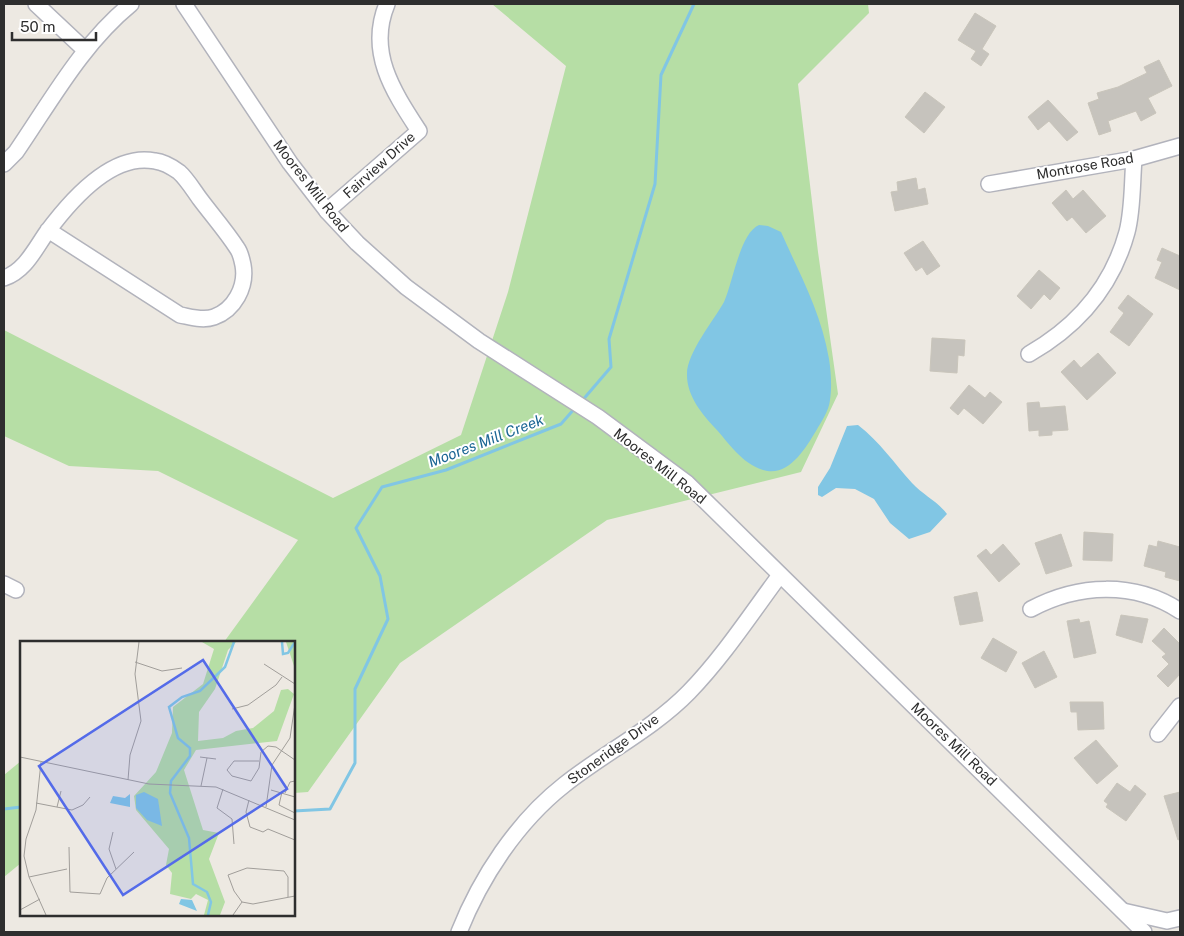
<svg xmlns="http://www.w3.org/2000/svg" width="1184" height="936" viewBox="0 0 1184 936" font-family="'Public Sans',sans-serif">
<style>
.green{fill:#b6dea5}
.water{fill:#81c6e4}
.lines{fill:none;stroke-linecap:round;stroke-linejoin:round}
.stream{stroke:#81c6e4;stroke-width:3}
.building{fill:#c6c3bd;stroke:#c9c5bb}
.minor-casing{stroke:#b2b3bc;stroke-width:18}
.minor{stroke:#fff;stroke-width:15}
.labels{text-anchor:middle;stroke-width:4;stroke-linejoin:round;paint-order:stroke}
.street-label{font-size:14px;fill:#2e2e2e;stroke:#fff}
.water-label{font-size:15px;font-style:italic;fill:#1c6794;stroke:#fff}
.inset-river{fill:none;stroke:#81c6e4;stroke-width:2.5}
.inset-road{fill:none;stroke:#a19e9a;stroke-width:1}
.view{fill:#546be9;fill-opacity:0.15;stroke:#546be9;stroke-width:2.5}
.inset-edge{fill:none;stroke:#2e2e2e;stroke-width:2.5}
</style>
<rect width="100%" height="100%" fill="#ede9e2"/>
<g class="green">
<polygon points="492,4 868,4 869,13 798,84 818,252 838,394 801,472 607,520 400,663 308,792 294,793 294,642 224,642 298,540 158,471 69,466 4,436 4,330 333,498 461,435 508,292 566,66"/>
<polygon points="21,761 21,863 4,877 4,775"/>
</g>
<g class="water">
<path d="M759,225L768,226L781,232C800,275 821,312 829,359C831,371 832,388 830,400C829,411 821,422 816,431C805,449 788,478 763,470C741,463 729,443 715,428C702,414 687,396 687,375C686,354 714,320 724,302C733,282 740,233 759,225Z"/>
<path d="M858,425C880,442 894,463 912,483C923,495 936,500 947,514L930,532L909,539L890,523L874,499L855,489L836,488L822,497L818,495V487L830,468L847,426Z"/>
</g>
<g class="lines">
<g class="stream">
<polyline points="581,402 611,367 609,339 655,184 661,75 694,4"/>
<polyline points="4,809 21,807"/>
<polyline points="294,811 330,809 355,763 355,689 388,619 380,576 356,528 382,487 446,470 561,424 575,408"/>
</g>
</g>
<g class="building">
<polygon points="975,13 996,26 982,49 989,54 981,66 971,59 976,51 958,40"/>
<polygon points="1159,60 1172,86 1148,98 1156,113 1141,121 1136,111 1108,121 1111,131 1099,135 1088,103 1099,99 1097,93 1118,87 1147,73 1144,67"/>
<polygon points="925,92 945,107 924,133 905,117"/>
<polygon points="1048,100 1078,132 1067,141 1049,121 1038,130 1028,117"/>
<polygon points="916,178 918,190 925,188 928,204 895,211 891,192 898,191 897,182"/>
<polygon points="1066,190 1073,199 1083,190 1106,216 1086,233 1072,217 1067,221 1052,203"/>
<polygon points="923,241 940,266 927,275 922,267 916,271 904,253"/>
<polygon points="1162,248 1180,256 1180,290 1155,278 1162,262 1157,260"/>
<polygon points="1039,270 1060,288 1050,300 1044,294 1031,309 1017,296"/>
<polygon points="1128,295 1153,314 1129,346 1110,332 1124,313 1118,308"/>
<polygon points="932,338 965,340 964,356 958,355 957,373 930,371"/>
<polygon points="1098,353 1116,373 1087,400 1061,372 1074,360 1081,368"/>
<polygon points="969,385 985,398 990,392 1002,402 983,424 964,408 958,415 950,408"/>
<polygon points="1039,402 1040,408 1065,406 1068,430 1052,431 1052,435 1039,436 1039,430 1029,431 1027,403"/>
<polygon points="1084,532 1113,534 1112,561 1083,560"/>
<polygon points="1061,534 1072,566 1046,574 1035,543"/>
<polygon points="1158,541 1180,547 1180,581 1165,577 1166,572 1144,566 1149,545 1157,547"/>
<polygon points="1003,544 1020,564 999,582 977,556 986,549 991,555"/>
<polygon points="977,592 983,621 960,625 954,597"/>
<polygon points="1121,615 1148,619 1142,643 1116,635"/>
<polygon points="1079,619 1080,623 1089,621 1096,653 1074,658 1067,621"/>
<polygon points="1164,628 1180,644 1180,674 1168,687 1157,676 1169,664 1162,657 1166,654 1152,641"/>
<polygon points="993,638 1017,652 1006,672 981,658"/>
<polygon points="1044,651 1057,677 1035,688 1022,663"/>
<polygon points="1070,702 1103,702 1104,729 1078,730 1077,712 1071,712"/>
<polygon points="1096,740 1118,766 1097,784 1074,758"/>
<polygon points="1117,783 1130,792 1135,785 1146,794 1126,821 1106,807 1108,804 1104,801"/>
<polygon points="1180,792 1180,839 1178,840 1164,796"/>
</g>
<g class="lines">
<g class="minor-casing">
<g id="minor">
<polyline points="36,4 85,50"/>
<polyline points="184,4 290,163 327,211 357,243 406,287 479,341 598,417 687,483 1144,932"/>
<path d="M4,164L16,152C51,101 82,44 131,4"/>
<polyline points="989,184 1134,159 1180,146"/>
<path d="M327,211L419,131C393,91 367,52 387,4"/>
<path d="M4,278C25,271 35,249 47,232C70,201 112,152 155,161C164,162 172,167 179,172C187,179 194,191 200,199C212,215 226,231 237,248C240,252 242,260 243,265C247,287 234,310 214,317C203,321 191,317 180,315L48,230"/>
<path d="M1029,354C1078,326 1112,287 1127,232C1133,209 1132,182 1134,159"/>
<polyline points="4,584 16,590"/>
<path d="M1031,609C1078,584 1134,581 1180,611"/>
<polyline points="1158,734 1180,706"/>
<polyline points="1123,911 1167,921 1180,918"/>
<path d="M459,932C481,877 517,822 564,785C604,753 653,729 689,692C723,657 751,614 780,575"/>
</g>
</g>
<use href="#minor" class="minor"/>
</g>
<g class="labels">
<g class="street-label">
<text transform="translate(379 165) rotate(-42)" y="5">Fairview Drive</text>
<text transform="translate(1085 166) rotate(-10)" y="5">Montrose Road</text>
<text transform="translate(311 186) rotate(52)" y="5">Moores Mill Road</text>
<text transform="translate(660 466) rotate(38)" y="5">Moores Mill Road</text>
<text transform="translate(954 744) rotate(44)" y="5">Moores Mill Road</text>
<text transform="translate(613 749) rotate(-36)" y="5">Stoneridge Drive</text>
</g>
<g class="water-label">
<text transform="translate(486 441) rotate(-21)" y="5">Moores Mill Creek</text>
</g>
</g>
<g transform="translate(20 641)">
<rect width="275" height="275" fill="#ede9e2"/>
<path d="M182,1H216L208,9L195,48L179,71L178,100L203,97L216,90L233,87L254,70L261,49L268,48L274,53L257,100L176,109L164,129L183,189L199,192L189,218L205,261L200,274H184L188,259L176,253L171,258L150,253L152,232L146,224L149,208L116,169L114,155L136,131L152,92L153,66L183,43L194,8ZM264,1H275V28L266,1Z" fill="#b6dea5"/>
<path d="M124,151L138,158L142,185L127,179L116,167V154ZM110,153V166L90,162L93,155L105,157ZM161,258L172,259L177,270L159,263Z" fill="#81c6e4"/>
<path class="inset-river" d="M262,1L263,13L268,12L275,1M188,274L191,261L187,251L173,243L169,197L150,152L151,140L170,115V107L158,97L149,66L162,56L180,50L205,26L214,1"/>
<path class="inset-road" d="M115,21L142,30L162,27M244,23L275,43M212,68L228,64L256,44L262,36M0,116L129,143L196,146L275,179M180,116L196,118M239,120H214L207,129L212,135L231,140L239,127L241,111L248,105L256,106L275,119M21,121L16,169L6,198L4,215L9,236L26,274M108,139L110,114L121,80L115,33L119,1M181,145L187,117M203,148L197,167L212,178L214,203M251,149L275,156M262,151L259,164L275,172M265,152L270,141L275,140M229,159L226,171L230,186L243,191L248,188L275,199M16,162L52,169L63,164L70,156M37,166L41,150M246,166L252,124L270,97L275,63M93,191L89,208L96,228M49,206L50,251L80,253L87,237L114,211M9,236L47,228M268,256V236L264,230L227,227L208,234L214,250L222,261L233,263L275,255M0,269L20,258M213,274L222,261"/>
<path class="view" d="M183,19L267,148L103,254L19,125Z"/>
<rect width="275" height="275" class="inset-edge"/>
</g>
<rect width="1184" height="936" fill="none" stroke="#2e2e2e" stroke-width="10"/>
<path d="M12 32v8h84v-8" fill="none" stroke="#2e2e2e" stroke-width="2.5"/>
<text x="20" y="32" font-size="15" fill="#2e2e2e" stroke="#ffffff" stroke-width="4" paint-order="stroke">50 m</text>
</svg>
